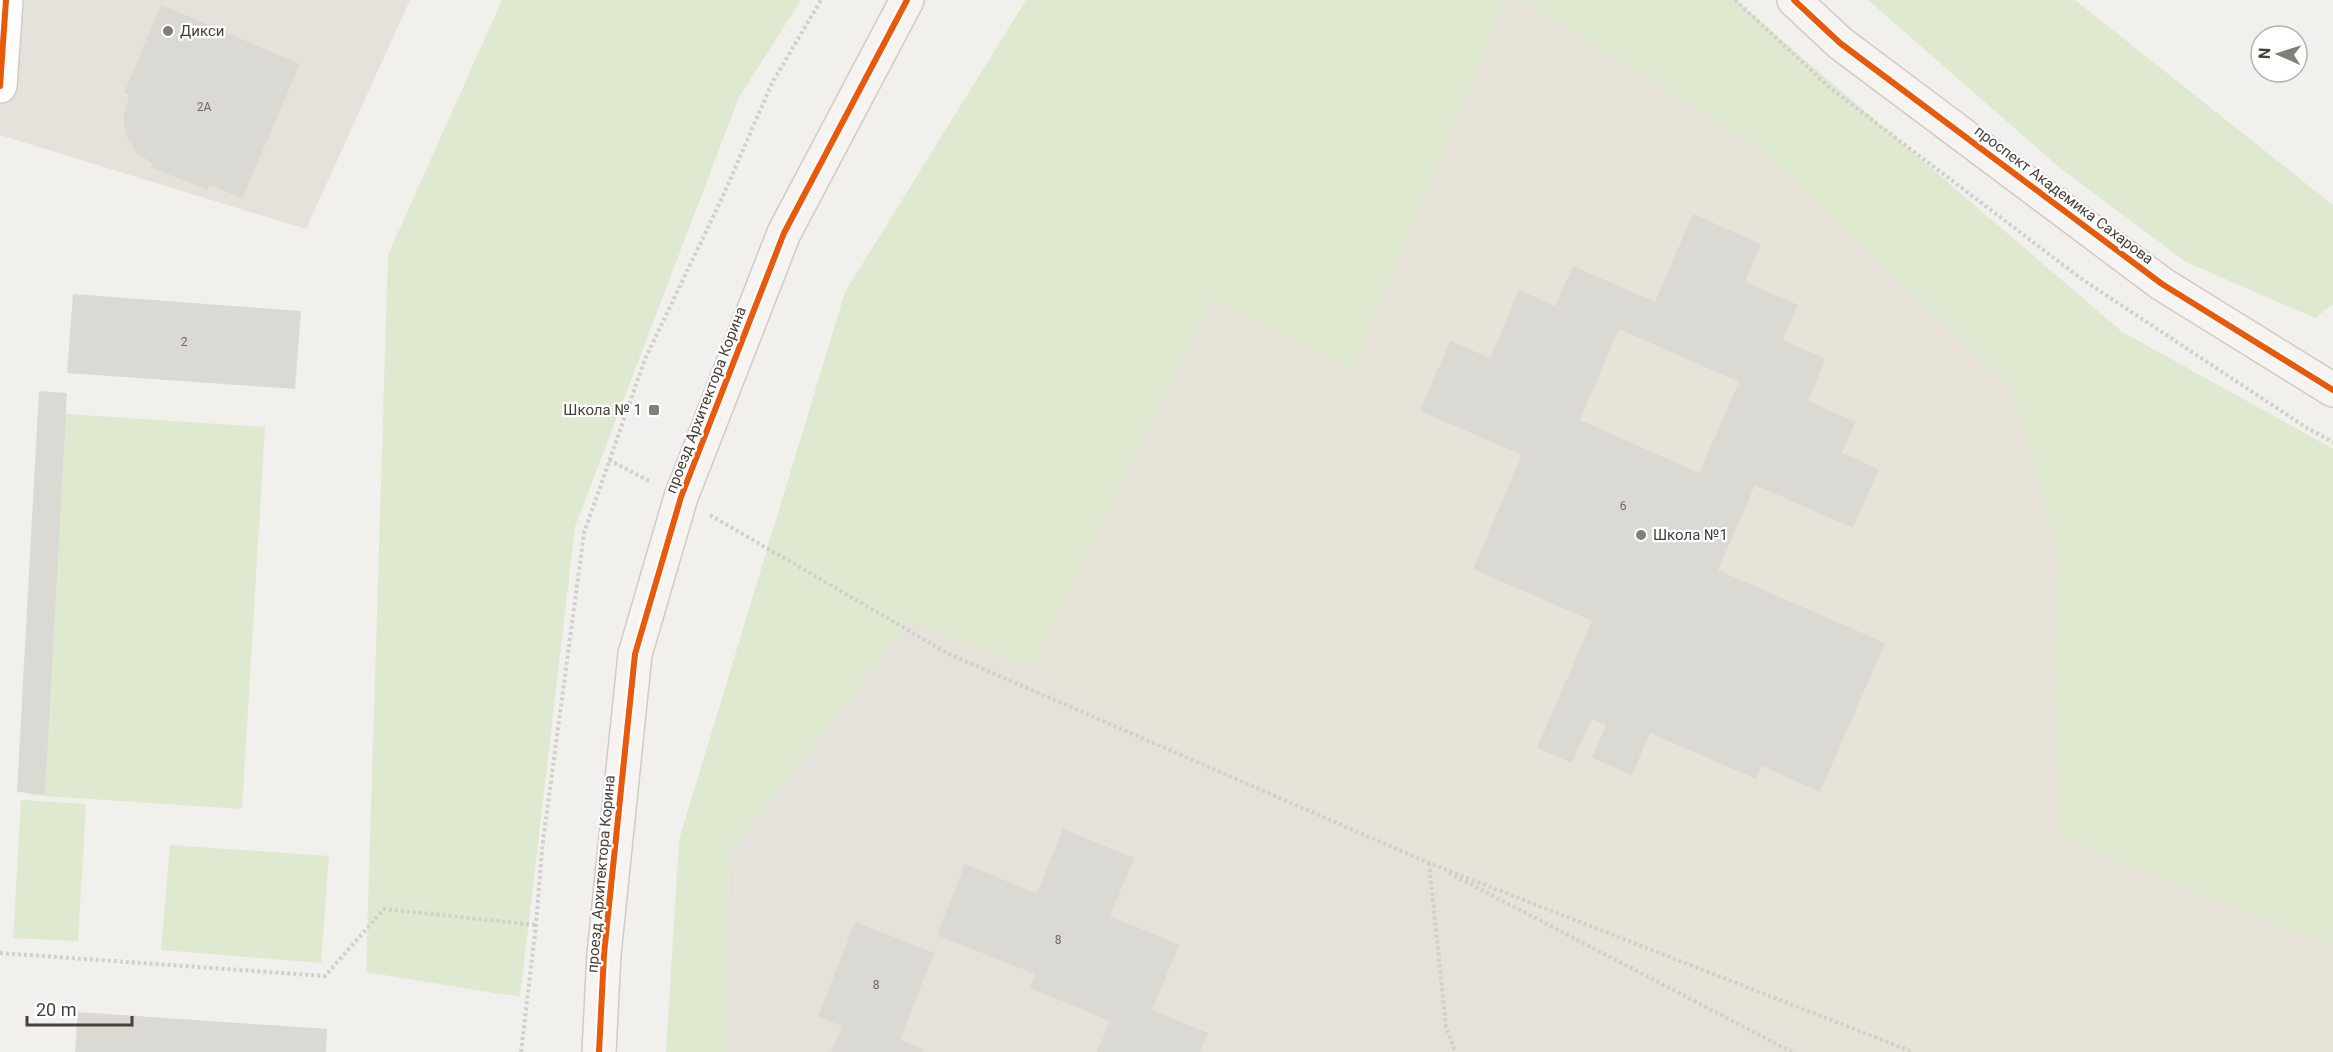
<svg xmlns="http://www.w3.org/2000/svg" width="2333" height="1052" viewBox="0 0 2333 1052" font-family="Roboto,sans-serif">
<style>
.residential{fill:#e5e1db}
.education{fill:#e7e3d8}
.green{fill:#dfe9cf}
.building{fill:#dbd9d4;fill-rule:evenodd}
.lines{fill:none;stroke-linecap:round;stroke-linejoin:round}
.street-casing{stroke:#cfcdca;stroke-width:36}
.secondary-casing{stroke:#d0ccc4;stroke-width:36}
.path{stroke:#d1d0cb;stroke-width:4;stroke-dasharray:3 3;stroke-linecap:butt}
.street{stroke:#fdfdfc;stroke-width:33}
.secondary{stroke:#f6f4f0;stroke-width:33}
.cycleway-casing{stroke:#fff;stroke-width:10}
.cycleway{stroke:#e8590c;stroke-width:6}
.poi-dot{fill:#827e78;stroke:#fff;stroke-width:2}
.labels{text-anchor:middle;stroke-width:4.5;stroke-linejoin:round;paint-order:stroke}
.number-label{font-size:12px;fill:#6d6860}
.poi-label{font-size:15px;fill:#474139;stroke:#fff;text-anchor:start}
.street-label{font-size:15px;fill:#474139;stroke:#fff}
</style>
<rect width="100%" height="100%" fill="#f1f0ec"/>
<g class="residential">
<polygon points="0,0 410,0 306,229 0,135"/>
<polygon points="909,622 2333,1052 726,1052 729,855"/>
</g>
<polygon class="education" points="1204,0 1735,0 2122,332 2333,449 2333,1052 1816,1052 909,622"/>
<g class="green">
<polygon points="502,0 801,0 739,97 575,527 520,997 366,972 388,255"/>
<polygon points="1026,0 1506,0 1352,370 1212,300 1032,667 909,622 729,855 726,1052 666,1052 679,840 845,292"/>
<polygon points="1523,0 1735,0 2122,332 2333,449 2333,946 2060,838 2056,673 2059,557 2014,392 1761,149"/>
<polygon points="1868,0 2075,0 2333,205 2333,304 2315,318 2186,262 2059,167"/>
<polygon points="52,413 265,427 242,809 29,795"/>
<polygon points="21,800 86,804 78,941 13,938"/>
<polygon points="170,845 329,856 321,963 161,950"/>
</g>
<g class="building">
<polygon points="161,5 300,64 242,198 210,185 207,190 151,167 153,164 136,152 127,137 123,119 129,95 124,93"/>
<path d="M1693,214L1761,244L1745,282L1798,305L1783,340L1826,359L1808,401L1855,422L1842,453L1879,469L1853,528L1755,485L1718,570L1885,643L1820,792L1762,766L1756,779L1650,733L1632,775L1592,758L1606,725L1592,719L1572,763L1537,748L1592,621L1473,569L1522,455L1420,411L1450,341L1490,358L1519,290L1555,306L1573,266L1655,302ZM1619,329L1739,382L1699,473L1580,420Z"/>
<polygon points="73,294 301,311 295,389 67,373"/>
<polygon points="39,391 67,393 45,794 17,792"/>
<polygon points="1063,829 1134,858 1110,916 1179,945 1152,1010 1208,1033 1200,1052 1097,1052 1110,1021 1030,988 1035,974 937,935 965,864 1037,894"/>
<polygon points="855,922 934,953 900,1040 923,1049 922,1052 831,1052 842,1026 818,1017"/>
<polygon points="78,1012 327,1029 326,1052 75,1052"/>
</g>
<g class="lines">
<g class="street-casing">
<polyline id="street" points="0,86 6,0"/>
</g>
<g class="secondary-casing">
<g id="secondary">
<polyline points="1794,0 1840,43 2162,284 2333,390"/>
<polyline points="599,1052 604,954 635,654 681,497 784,233 907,0"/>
</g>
</g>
<g class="path">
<polyline points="1735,0 1830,88 2083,280 2307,428 2333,442"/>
<polyline points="609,460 651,482"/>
<polyline points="710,515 949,654 1429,863 1913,1052"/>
<polyline points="1429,863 1446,1026 1455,1052"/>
<polyline points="1449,873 1792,1052"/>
<polyline points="0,953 325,976 384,909 536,925"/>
<polyline points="521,1052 536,925 542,849 584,533 645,359 723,196 772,83 821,0"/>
</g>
<use href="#street" class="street"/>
<use href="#secondary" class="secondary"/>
<g class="cycleway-casing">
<g id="cycleway">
<polyline points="1794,0 1840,43 2162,284 2333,390"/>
<polyline points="0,86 6,0"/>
<polyline points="599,1052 604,954 635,654 681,497 784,233 907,0"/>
</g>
</g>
<use href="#cycleway" class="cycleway"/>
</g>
<g class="poi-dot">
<circle cx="168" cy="31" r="6"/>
<rect x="648" y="404" width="12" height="12" rx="3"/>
<circle cx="1641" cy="535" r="6"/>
</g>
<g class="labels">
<g class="number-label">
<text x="204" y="111">2А</text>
<text x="184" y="346">2</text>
<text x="1623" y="510">6</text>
<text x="1058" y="944">8</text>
<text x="876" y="989">8</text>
</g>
<g class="poi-label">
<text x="180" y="36">Дикси</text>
<text x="642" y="415" text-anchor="end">Школа № 1</text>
<text x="1653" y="540">Школа №1</text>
</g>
<g class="street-label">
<text transform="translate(2064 195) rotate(37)" y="5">проспект Академика Сахарова</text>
<text transform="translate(706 400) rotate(-69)" y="5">проезд Архитектора Корина</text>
<text transform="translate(601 874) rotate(-85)" y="5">проезд Архитектора Корина</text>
</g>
</g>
<g transform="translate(2279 54) rotate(273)"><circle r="28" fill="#ffffff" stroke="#b5b3b0" stroke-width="1.5"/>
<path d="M0-4.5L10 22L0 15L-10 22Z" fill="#827e78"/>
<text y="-9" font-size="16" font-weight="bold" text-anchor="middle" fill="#474139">N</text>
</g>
<path d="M27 1016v9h105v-9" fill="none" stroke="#474139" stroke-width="3"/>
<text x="36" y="1016" font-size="18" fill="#474139" stroke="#ffffff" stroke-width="4.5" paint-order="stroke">20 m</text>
</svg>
